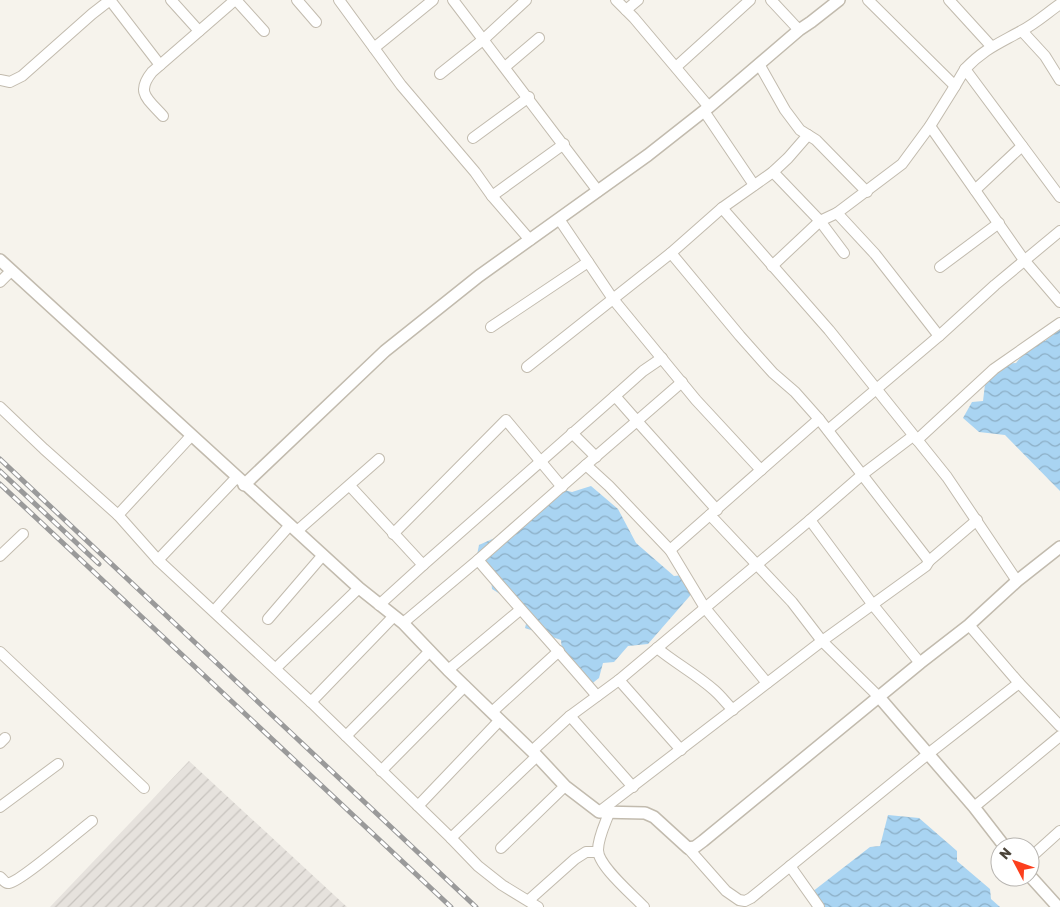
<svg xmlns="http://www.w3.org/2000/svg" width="1060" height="907" viewBox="0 0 1060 907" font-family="Rubik,sans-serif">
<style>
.industrial{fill:url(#industrial-furrows)}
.water{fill:url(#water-waves)}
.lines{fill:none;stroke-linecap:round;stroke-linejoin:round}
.minor-casing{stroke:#c2bbae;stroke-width:12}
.tertiary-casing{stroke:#c2bbae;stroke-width:14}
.minor{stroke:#fff;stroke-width:10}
.tertiary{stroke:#fff;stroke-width:11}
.rail-casing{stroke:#9a9a9a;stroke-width:5}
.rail{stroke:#fff;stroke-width:3;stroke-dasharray:9;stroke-linecap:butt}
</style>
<defs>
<pattern id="industrial-furrows" width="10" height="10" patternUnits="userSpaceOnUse" patternTransform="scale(1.25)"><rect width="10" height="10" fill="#e6e2dd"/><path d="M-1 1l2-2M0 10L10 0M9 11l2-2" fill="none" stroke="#c7c3be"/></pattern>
<pattern id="water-waves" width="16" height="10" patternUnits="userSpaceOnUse" patternTransform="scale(1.25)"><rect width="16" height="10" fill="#a9d4f2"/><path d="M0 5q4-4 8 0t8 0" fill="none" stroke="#8caec5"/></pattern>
</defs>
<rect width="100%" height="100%" fill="#f6f3ec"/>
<polygon class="industrial" points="189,761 347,907 50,907"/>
<g class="water">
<polygon points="1060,329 1060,491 1005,435 979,432 963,418 972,402 983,401 986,376 1000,364 1016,363 1034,341 1045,341"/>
<polygon points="591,486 618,509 636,543 674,576 684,575 695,590 648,644 628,646 614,662 603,663 599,678 585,689 578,665 563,661 561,640 525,628 529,612 492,589 491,579 475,565 479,545 508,532 518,532 556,488 572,492"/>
<polygon points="888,815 919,818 957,851 957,861 990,889 991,899 1000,907 824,907 812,892 870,847 880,846"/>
</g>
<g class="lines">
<g class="minor-casing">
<g id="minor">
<polyline points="110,0 160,65"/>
<polyline points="171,0 199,31"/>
<polyline points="236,0 264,31"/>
<polyline points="297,0 316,22"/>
<polyline points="339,0 401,85 475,172 492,196 530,240"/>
<polyline points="453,0 598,191"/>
<polyline points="616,0 634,18 709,107"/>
<polyline points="771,0 799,30"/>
<polyline points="868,0 955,86 965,69 1060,197"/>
<polyline points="949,0 991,46"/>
<polyline points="626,10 638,0"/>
<polyline points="1022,31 1045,56 1060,80"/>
<polyline points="374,48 433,0"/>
<polyline points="759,64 785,110 800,130 816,140 867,192"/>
<polyline points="505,67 539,38"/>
<polyline points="676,67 750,0"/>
<path d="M965,69C984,49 998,44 1021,31C1035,24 1047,13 1060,4"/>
<polyline points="440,74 484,39 526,0"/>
<polyline points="0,80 10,82 22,76 92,14 110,0"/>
<polyline points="704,111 754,185"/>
<path d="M163,116C148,99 135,93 152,72L235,0"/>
<polyline points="930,126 1024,260 1060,302"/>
<polyline points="473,138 529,97"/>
<polyline points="773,172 820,221 844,253"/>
<polyline points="975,190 1022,146"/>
<polyline points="492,196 564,144"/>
<polyline points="722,208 829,330 947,477 1017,581"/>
<polyline points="837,213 902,164 930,126 955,86"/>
<polyline points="559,219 613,299 696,400 761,470"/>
<polyline points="671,253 740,336 773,373 795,392 819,419 929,561"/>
<polyline points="772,266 820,221 837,213 875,254 939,336"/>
<polyline points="940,267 999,223"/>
<polyline points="0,282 11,271"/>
<polyline points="491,327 588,262"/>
<polyline points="527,367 671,253 722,208 773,172 788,158 808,135"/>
<polyline points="615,396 643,371 662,358"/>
<polyline points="0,407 44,449 118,515 158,560 311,702 394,616"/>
<polyline points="828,430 939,336 995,285 1060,231"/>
<polyline points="572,433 596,457"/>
<polyline points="917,440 994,369 1060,323"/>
<polyline points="586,465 637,421 717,510"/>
<polyline points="350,486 423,565"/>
<polyline points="118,515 191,436"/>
<polyline points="710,515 792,602 822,641 879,697"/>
<polyline points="810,520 863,474 913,436"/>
<polyline points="297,531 379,459"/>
<polyline points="393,534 506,420 562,487"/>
<polyline points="670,550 819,419"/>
<polyline points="0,556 23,534"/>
<polyline points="158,560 237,477"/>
<path d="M478,560C517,606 558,650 597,696"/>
<polyline points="379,605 423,565 615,396 637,421 682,382"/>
<polyline points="214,611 290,525"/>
<polyline points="268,619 323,555"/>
<polyline points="403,623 478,560 586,465 609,486 670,550 705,608 767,683"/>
<polyline points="969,625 1019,683 1060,726"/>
<path d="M657,648C675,663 696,674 714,690C721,696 726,703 733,710"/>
<polyline points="0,652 144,788"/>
<polyline points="276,668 359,588"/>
<polyline points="448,670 520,610"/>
<polyline points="619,680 681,750"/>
<polyline points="311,702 451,838 478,866 502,885 538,907"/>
<polyline points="492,712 559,651"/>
<polyline points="570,716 633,787"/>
<polyline points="346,736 430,651"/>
<polyline points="0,743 5,738"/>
<polyline points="532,751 570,716 619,680 810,520 873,605 920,663"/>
<polyline points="381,771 465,686"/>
<polyline points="418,806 500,720"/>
<polyline points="0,807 58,764"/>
<polyline points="974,807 1060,736"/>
<polyline points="599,812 822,641 926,566 929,561 977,520"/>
<path d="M609,813C605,824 598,838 598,850C598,866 633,895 644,907"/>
<polyline points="451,838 537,756"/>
<polyline points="501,848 565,786"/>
<polyline points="688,848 726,891 739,900 745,901 751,898 928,754 1019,683"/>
<polyline points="1030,858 1060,831"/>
<polyline points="790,866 819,907"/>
<path d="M0,877C3,879 5,884 9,883C20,882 79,831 92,821"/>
<polyline points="529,900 575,859 586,852 597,852"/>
</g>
</g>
<g class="tertiary-casing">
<g id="tertiary">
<polyline points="0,260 359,588 403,623 448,670 537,756 565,786 599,812 645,813 654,817 688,848 695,847 703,841 920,663 969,625 1017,581 1060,547"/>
<polyline points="244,485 385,351 479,276 648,155 709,107 799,30 811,22 839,0"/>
<polyline points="879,697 974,807 1005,847"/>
<polyline points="1030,876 1058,907"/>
</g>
</g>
<use href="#minor" class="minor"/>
<use href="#tertiary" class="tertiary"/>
<g class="rail-casing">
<g id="rail">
<polyline points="0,459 476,907"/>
<polyline points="0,471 99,564"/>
<polyline points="0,484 451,907"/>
</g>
</g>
<use href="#rail" class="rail"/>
</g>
<g transform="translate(1015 862) rotate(311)"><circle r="24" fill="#ffffff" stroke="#b7b4b0"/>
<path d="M0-4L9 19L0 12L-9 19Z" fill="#fc3f1d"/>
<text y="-8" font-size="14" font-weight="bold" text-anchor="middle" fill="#4b4439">N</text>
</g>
</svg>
